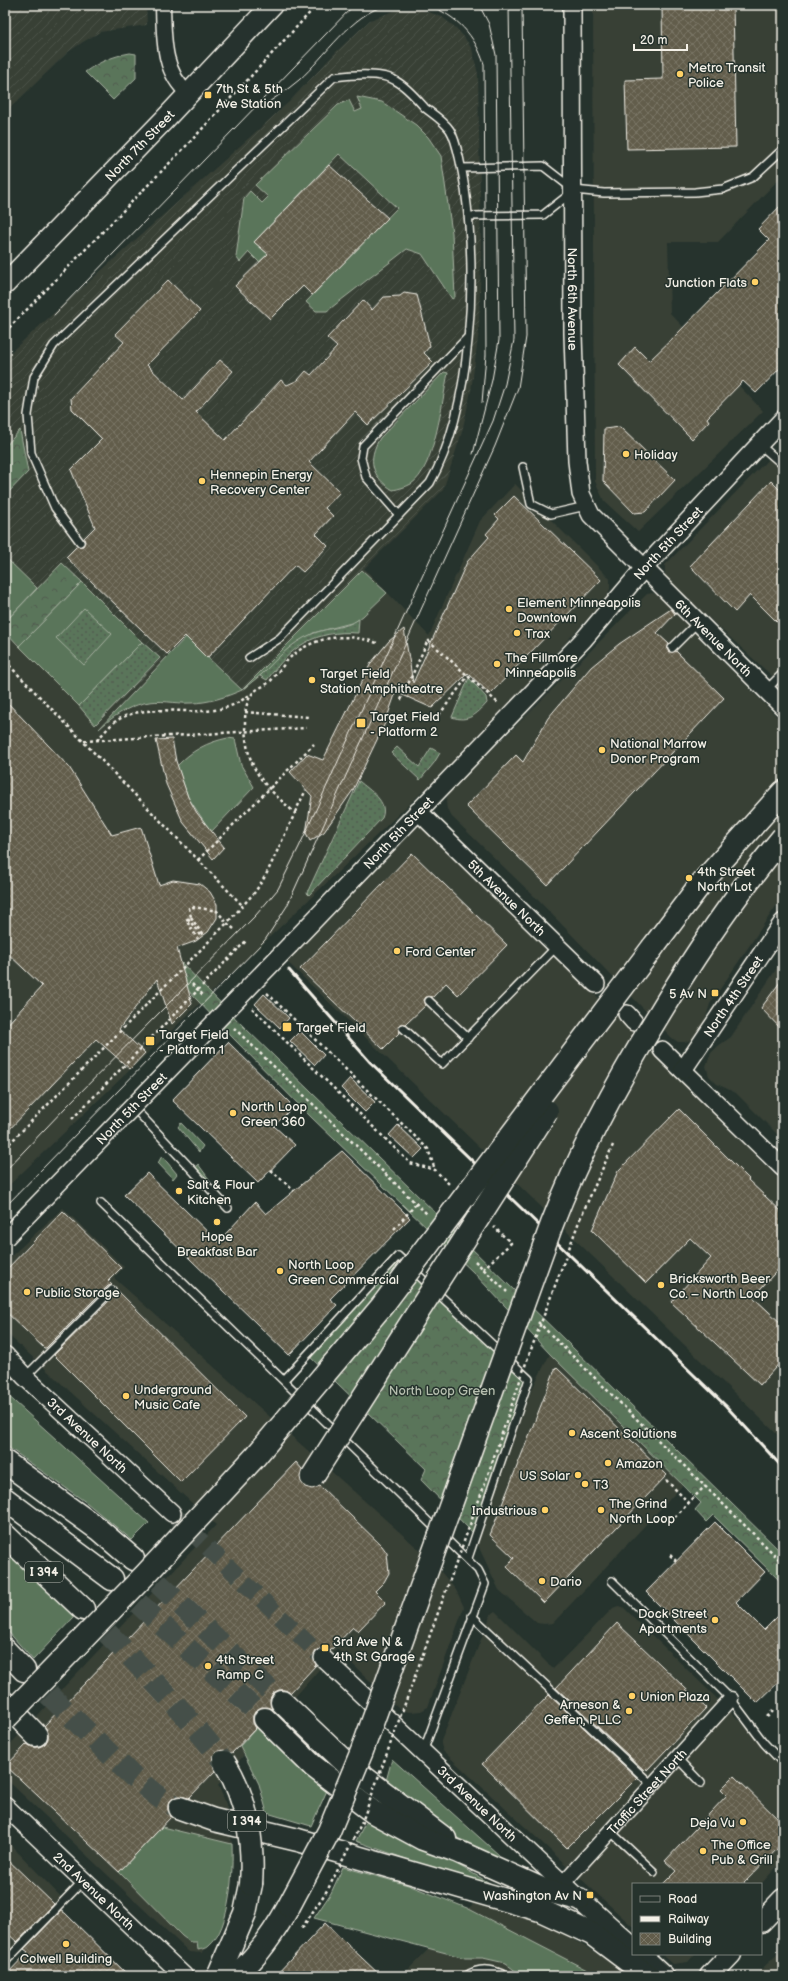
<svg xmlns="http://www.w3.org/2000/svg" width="788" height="1981" viewBox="0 0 788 1981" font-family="'Balsamiq Sans',sans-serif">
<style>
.built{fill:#384036}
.industrial{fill:url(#industrial-furrows)}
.grass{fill:#5a745a;stroke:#a7b2a1}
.forest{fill:url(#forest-crowns);stroke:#a7b2a1}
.garden{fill:url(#garden-dots);stroke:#a7b2a1}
.building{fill:url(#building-cross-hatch);stroke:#f4f1e8}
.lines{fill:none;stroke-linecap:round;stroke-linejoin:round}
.tertiary-tunnel{stroke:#455049;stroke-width:17;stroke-dasharray:17 8;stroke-linecap:butt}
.motorway-tunnel{stroke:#455049;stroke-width:22;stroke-dasharray:22 11;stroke-linecap:butt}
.service-casing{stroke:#f4f1e8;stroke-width:10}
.minor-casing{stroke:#f4f1e8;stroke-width:17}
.tertiary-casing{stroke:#f4f1e8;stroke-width:20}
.secondary-casing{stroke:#f4f1e8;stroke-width:23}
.motorway-casing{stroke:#f4f1e8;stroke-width:25}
.path{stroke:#f4f1e8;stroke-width:2.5;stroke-dasharray:3 3;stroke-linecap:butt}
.service{stroke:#26332d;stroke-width:7}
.minor{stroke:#26332d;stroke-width:14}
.tertiary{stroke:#26332d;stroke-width:17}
.secondary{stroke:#26332d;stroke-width:20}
.motorway{stroke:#26332d;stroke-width:22}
.tram{stroke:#f4f1e8;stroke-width:1}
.rail{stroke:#f4f1e8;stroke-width:3}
.tertiary-bridge-casing{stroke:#f4f1e8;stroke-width:20;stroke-linecap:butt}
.motorway-bridge-casing{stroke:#f4f1e8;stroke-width:25;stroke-linecap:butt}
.path-bridge{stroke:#f4f1e8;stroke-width:2.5;stroke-dasharray:3 3;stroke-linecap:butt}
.tertiary-bridge{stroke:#26332d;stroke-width:17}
.motorway-bridge{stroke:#26332d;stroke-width:22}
.poi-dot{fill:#ffd166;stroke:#26332d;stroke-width:1.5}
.labels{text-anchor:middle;stroke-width:3;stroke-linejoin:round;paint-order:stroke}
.shield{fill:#26332d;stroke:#b6b8b0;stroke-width:1}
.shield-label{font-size:12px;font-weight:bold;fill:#f4f1e8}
.poi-label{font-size:13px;fill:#f4f1e8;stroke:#26332d;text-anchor:start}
.street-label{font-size:13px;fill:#f4f1e8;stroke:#26332d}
.park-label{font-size:13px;fill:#b6bfaf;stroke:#26332d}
</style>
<defs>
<pattern id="industrial-furrows" width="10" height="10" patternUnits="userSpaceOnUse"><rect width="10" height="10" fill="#384036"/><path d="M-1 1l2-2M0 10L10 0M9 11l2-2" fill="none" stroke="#4c5349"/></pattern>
<pattern id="forest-crowns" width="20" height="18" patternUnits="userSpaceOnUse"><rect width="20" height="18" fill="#5a745a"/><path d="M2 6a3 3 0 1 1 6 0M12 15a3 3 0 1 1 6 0" fill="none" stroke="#515c4f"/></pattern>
<pattern id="garden-dots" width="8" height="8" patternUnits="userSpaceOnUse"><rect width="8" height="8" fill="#5a745a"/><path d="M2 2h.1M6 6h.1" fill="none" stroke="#515c4f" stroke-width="1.8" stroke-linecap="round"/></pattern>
<pattern id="building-cross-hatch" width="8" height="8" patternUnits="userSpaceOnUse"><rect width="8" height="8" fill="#625d4b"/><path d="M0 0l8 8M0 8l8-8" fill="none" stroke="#797565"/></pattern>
</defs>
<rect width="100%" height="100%" fill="#26332d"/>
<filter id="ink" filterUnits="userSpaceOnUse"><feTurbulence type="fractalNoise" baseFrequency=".025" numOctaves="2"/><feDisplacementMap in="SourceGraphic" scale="8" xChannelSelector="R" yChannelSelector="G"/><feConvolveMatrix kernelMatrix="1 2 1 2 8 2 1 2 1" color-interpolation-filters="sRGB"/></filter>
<g filter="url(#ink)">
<g class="built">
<polygon points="593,5 783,5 783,175 718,242 668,242 670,313 763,411 638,532 604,501 595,481"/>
<polygon points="783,444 783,686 665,578 665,565"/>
<polygon points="515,484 610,579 610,589 605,600 464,752 5,1189 5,631 79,706 99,728 186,637 242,690 361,565 429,636 480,521"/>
<polygon points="653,593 659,596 783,723 783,898 774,909 710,1004 702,1030 695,1039 685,1042 678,1042 672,1038 537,899 452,817 447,809 446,802 448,794 647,594"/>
<polygon points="411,820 423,822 783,1183 783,1440 278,953"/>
<polygon points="783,959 783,1140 736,1093 717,1084 709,1076 706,1066 711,1053 718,1046 731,1037"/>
<polygon points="63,1208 124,1267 114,1278 432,1561 456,1590 464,1607 428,1707 421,1711 410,1712 400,1710 337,1649 218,1785 227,1806 232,1844 231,1886 226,1913 216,1937 202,1953 189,1952 5,1778 5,1750 216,1525 5,1332 5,1262"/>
<polygon points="550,1354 683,1485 553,1623 544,1624 537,1623 499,1590 475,1539 530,1393"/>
<polygon points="618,1606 623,1607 783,1763 783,1860 761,1884 633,1884 633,1927 443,1751 441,1744 441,1741 491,1614 495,1611 553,1669 613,1608"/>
<polygon points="5,1839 64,1900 5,1962"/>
<polygon points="475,1902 545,1922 628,1973 629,1976 402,1976"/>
<polygon points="783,1949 783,1976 754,1976"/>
<polygon points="662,1954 695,1954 688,1962 673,1964"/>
</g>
<g class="industrial">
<polygon points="5,5 146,5 147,25 100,32 83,42 68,52 5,113"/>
<polygon points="399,9 423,10 442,17 456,28 464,37 472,49 478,74 481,251 479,331 471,391 462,432 443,490 242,690 186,637 99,729 79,706 5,631 5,357 289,102 337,51 370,20"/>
</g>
<g class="grass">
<polygon points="357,97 382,102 416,125 428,137 441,156 452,233 455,297 452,299 422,254 407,249 327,311 316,311 306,302 397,208 339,154 254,242 268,254 259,262 249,252 240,262 236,257 244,198 250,191 262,203 268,197 255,185 338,105 349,100 355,112 362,109"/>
<path d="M444,372L448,373C442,400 435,469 411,484C406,487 398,489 393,490C371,477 367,459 380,438Z"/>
<polygon points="5,557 37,588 5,622"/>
<path d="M362,570L387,593L363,616L355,622L313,633L242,690C226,697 208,703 191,703C175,704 160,699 144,703C127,707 112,717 99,729L186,637L242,690Z"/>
<polygon points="82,582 142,642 79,706 19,646"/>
<path d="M228,738L235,739L241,765L254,787L211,832L188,797L177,766C191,751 207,742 228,738Z"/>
<polygon points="181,1123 203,1146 199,1152 178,1127"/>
<polygon points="198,1164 209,1179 202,1189 192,1177"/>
<polygon points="5,1393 149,1523 132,1540 87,1503 5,1445"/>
<polygon points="5,1550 75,1616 33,1660 6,1629"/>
<polygon points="260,1724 329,1786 311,1826 267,1813 259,1784 240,1746"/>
<polygon points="392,1759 499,1855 495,1863 437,1824 386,1781"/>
<path d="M369,1815L520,1900C464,1882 411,1860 356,1841Z"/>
<path d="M162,1827L232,1844C233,1870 231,1928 209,1946C207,1949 201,1949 198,1950L197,1942H190L182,1936L119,1872Z"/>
<polygon points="343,1867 408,1885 467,1908 589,1971 595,1976 522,1976 505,1963 483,1958 465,1958 314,1918 331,1893"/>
</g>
<g class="forest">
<path d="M130,53L136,54V78L113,100L85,72C99,62 113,56 130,53Z"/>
<polygon points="20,430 28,472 5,496 5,447"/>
<polygon points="62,563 82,582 19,646 5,631 5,622"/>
<polygon points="5,743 138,918 244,1027 411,1189 783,1554 783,1584 713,1515 706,1522 695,1510 701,1503 550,1354 474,1273 312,1118 233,1038 129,928"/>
<polygon points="162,1156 177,1174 173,1179 158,1163"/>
<polygon points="398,1256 529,1379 475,1535 421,1480 426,1469 307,1354"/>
</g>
<g class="garden">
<polygon points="84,608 112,634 84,665 56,638"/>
<path d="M359,619L358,633C314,630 292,646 267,680L260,676C276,660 290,643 312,634C328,627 345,629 359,619Z"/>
<polygon points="142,642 160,658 95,725 79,706"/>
<path d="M469,678L486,697L487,703C477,714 468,723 452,717Z"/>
<polygon points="397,747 419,767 431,748 440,753 434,763 420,780 391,753"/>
<path d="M359,781C370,791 389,801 382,818L309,895L307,893Z"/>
</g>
<g class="building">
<polygon points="662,5 733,5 736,147 627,149 625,80 663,79"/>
<polygon points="329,165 388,218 312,295 303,286 270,319 235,286 268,254 254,242"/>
<polygon points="783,203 783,365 756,393 743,381 707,418 709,421 692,439 619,365 635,347 649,361 676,335 769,240 758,229"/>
<polygon points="168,280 200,311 147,365 183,400 220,360 233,371 196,412 225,440 281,380 287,385 298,380 306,371 311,375 337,347 327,338 363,300 372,310 384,297 400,296 404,293 417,295 430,346 424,353 433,362 368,425 355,412 309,462 340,492 325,508 333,516 316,534 328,546 303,572 295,565 207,658 185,636 167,654 66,557 77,546 83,546 85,542 84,538 95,527 71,470 102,439 72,409 71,398 124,342 115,334"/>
<polygon points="620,427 675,480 645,512 634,513 603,481 604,429"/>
<polygon points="771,481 783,493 783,628 750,595 735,612 690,566"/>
<polygon points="514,496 601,580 490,694 468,673 432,708 396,692 385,723 353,790 324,832 310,841 306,833 312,796 290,772 307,754 323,760 371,663 389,641 404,629 413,683 467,562 489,537 486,534 499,519 495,515"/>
<polygon points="671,609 675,614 657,633 669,644 667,649 669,652 676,651 724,698 547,885 466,806 516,755 523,762 548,718 591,667 619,644"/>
<polygon points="5,700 69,767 112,835 141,827 159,885 173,880 200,884 210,892 217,904 217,918 208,932 196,941 177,948 192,1004 172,1024 157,979 119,1029 145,1053 130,1069 96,1039 5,1134 5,1027 42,986 5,951"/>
<polygon points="172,739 176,761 188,797 197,813 224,847 213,859 183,822 166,784 156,740"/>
<polygon points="412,853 507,945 458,995 446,983 433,997 426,997 424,1000 426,1005 406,1024 400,1024 398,1027 400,1032 383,1049 300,969"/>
<polygon points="783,978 783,1031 761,1008"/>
<polygon points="264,994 289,1018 280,1028 255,1004"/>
<polygon points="300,1031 324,1055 315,1065 290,1041"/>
<polygon points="228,1042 290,1103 288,1105 292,1108 274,1126 295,1145 258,1183 172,1100"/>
<polygon points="350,1078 375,1102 365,1112 341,1088"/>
<polygon points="679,1109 749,1179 748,1180 783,1213 783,1264 753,1297 783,1325 783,1359 760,1385 671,1302 711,1258 690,1238 646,1283 592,1230 618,1171"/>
<polygon points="398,1125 423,1149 414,1158 389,1135"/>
<polygon points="342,1151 410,1218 330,1299 337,1305 289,1355 124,1195 147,1173 218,1242 255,1202 266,1214"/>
<polygon points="63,1211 121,1268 108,1281 112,1285 108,1286 46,1348 44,1348 5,1311 5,1271"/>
<polygon points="117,1290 245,1417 181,1482 54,1355 116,1294"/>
<polygon points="556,1367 667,1475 544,1603 507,1567 514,1558 490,1535"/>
<polygon points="296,1462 302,1469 300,1477 301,1482 305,1487 312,1489 320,1486 382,1546 387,1553 389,1573 384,1582 375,1591 386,1602 358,1631 353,1627 330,1651 325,1648 316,1651 313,1656 316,1665 290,1693 285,1690 279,1690 273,1693 270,1699 272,1709 262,1707 256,1710 253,1716 253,1723 256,1728 232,1753 224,1750 218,1751 213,1755 212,1762 215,1771 189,1798 178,1796 172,1799 168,1804 168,1810 171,1817 119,1872 6,1766 27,1744 32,1747 39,1747 45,1744 48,1739 48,1732 44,1726"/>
<polygon points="715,1522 765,1572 736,1602 764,1630 783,1611 783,1678 757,1703 646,1592"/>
<polygon points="617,1623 706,1708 647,1770 646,1768 644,1770 556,1688"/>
<polygon points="549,1695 637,1778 567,1848 482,1764"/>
<polygon points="734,1776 783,1824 783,1843 743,1884 663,1884 676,1871 665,1861 727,1795 721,1789"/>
<polygon points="5,1857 54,1904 17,1942 5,1931"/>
<polygon points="61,1911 65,1913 129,1976 5,1976 28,1952 24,1949"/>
<polygon points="325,1923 381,1976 275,1976"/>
</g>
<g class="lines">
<polyline class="tertiary-tunnel" points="172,1513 323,1658"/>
<g class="motorway-tunnel">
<polyline points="134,1560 282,1702"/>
<polyline points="114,1581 265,1719"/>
<path d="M84,1610C133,1658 181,1708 224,1762"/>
<polyline points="25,1671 131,1775 160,1798 180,1808"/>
</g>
<g class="service-casing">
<g id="service">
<polyline points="462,168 543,166 574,190 604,193 695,192 723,189 753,177 783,149"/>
<polyline points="469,216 543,215 571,193"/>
<polyline points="759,444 783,465"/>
<polyline points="523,467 531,504 551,514 586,506"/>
<polyline points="399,515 366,477 361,458 363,446 467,338"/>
<path d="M80,542L55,508L31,453L28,415L34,377L54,345L334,77C350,75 382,72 396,81C407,87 417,99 425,108C433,114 445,122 450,130C457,141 463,175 465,189C477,274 473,407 430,483L280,638L249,658"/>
<polyline points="672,648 698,622"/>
<polyline points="766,690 783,673"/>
<polyline points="429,1001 468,1038"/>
<polyline points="403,1028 442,1064 557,946"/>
<polyline points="133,1107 228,1208"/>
<polyline points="101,1203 478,1570 485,1584 423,1752"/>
<polyline points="25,1377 112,1290"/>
<polyline points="284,1380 398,1256 529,1379 468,1558"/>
<polyline points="612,1581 731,1699 764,1743 783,1763"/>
<polyline points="472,1616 652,1785"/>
<polyline points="677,1758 701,1783"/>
<polyline points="610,1831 654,1872"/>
<polyline points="5,1962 83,1881"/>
<path d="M466,1976C479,1967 492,1968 506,1976"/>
</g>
</g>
<g class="minor-casing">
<g id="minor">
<path d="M163,5C164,36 162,73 189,94"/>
<path id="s1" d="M563,1883L731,1699"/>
</g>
</g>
<g class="tertiary-casing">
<g id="tertiary">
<path id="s2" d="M572,5L573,334L577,461L581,494L591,515L783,707"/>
<path id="s3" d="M418,811L596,984"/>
<path id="s4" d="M290,945L584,639L644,568L783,419"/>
<polyline points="627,1014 634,1022"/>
<polyline points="662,1050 783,1168"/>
<path id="s5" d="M683,1070L783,922"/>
<path id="s6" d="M5,1355L25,1377L172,1513"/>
<path id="s7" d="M323,1658L579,1899"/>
<path id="s8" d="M5,1806L184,1976"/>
</g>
</g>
<g class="secondary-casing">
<g id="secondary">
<path id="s9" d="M5,284L165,119L272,5"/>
<polyline points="579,1899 633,1948"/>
<polyline points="761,1922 783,1899"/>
<polyline points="640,1954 664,1976"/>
<polyline points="710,1976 731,1954"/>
</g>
</g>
<g class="motorway-casing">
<g id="motorway">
<polyline points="653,947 699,886 783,792"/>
<polyline points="5,1462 98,1529 133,1559"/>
<polyline points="5,1499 112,1579"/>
<polyline points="5,1535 83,1609"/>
<polyline points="5,1650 24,1670"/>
<polyline points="282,1702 349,1766 445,1839"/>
<polyline points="5,1703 36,1735"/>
<polyline points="265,1719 313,1766 373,1812 423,1839 459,1852 544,1890 579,1899"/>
<polyline points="180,1808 214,1820 298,1840 540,1910 592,1934 648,1976"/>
<polyline points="218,1976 245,1913 251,1884"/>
<path d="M235,1976C257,1958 275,1931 289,1906"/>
</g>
</g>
<g class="path">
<polyline points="5,332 190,142 317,5"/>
<polyline points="5,661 243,906"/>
<polyline points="401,700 428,640 498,703"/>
<polyline points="245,712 308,717"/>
<polyline points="439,715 468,676"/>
<path d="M97,740C102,735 107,729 112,724C143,699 188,718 224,708C233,706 243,700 251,694"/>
<polyline points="84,741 306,728"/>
<polyline points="295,812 306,790"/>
<polyline points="198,860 314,744"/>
<polyline points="191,917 203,936"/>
<polyline points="188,918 201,937"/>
<path d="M234,929L227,923L255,892L266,875L295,813C263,784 247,771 245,726C245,716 245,703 252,694C257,687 268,686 273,678C279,671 286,661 293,655C317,635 349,633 377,643"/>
<polyline points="239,948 246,941"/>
<polyline points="192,984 204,996"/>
<polyline points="267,993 428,1149 435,1170"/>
<polyline points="252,1008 410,1163 435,1170 450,1185"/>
<polyline points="234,1028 427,1214"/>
<polyline points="5,1148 227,923 217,911 193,907 189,908 191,917 186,920 198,939"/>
<polyline points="271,1170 294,1191"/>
<polyline points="580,1219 613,1145"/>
<polyline points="394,1229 416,1204"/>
<polyline points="475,1261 507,1292"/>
<polyline points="483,1269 511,1243 494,1227"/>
<polyline points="538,1322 783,1563"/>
<polyline points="666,1480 689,1503"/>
<polyline points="675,1517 705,1486"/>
<polyline points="670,1555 676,1561"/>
<polyline points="767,1717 773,1711"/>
</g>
<use href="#service" class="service"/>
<use href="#minor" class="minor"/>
<use href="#tertiary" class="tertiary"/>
<use href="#secondary" class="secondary"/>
<use href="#motorway" class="motorway"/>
<g class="tram">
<path d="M428,5C457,16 475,35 484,64L486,355L482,403"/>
<path d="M258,109C272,100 286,91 299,80C325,57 351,14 387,5"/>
<polyline points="54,315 354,5"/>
<polyline points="473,454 492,380 499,340 496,55 489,24 479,5"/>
<polyline points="5,1171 65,1108 256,915 278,889 299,847 493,421 505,384 514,340 509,5"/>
<polyline points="5,1207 265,940 287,906 495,446 518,388 526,337 522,5"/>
</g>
<polyline class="rail" points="289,970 370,1062 726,1406 783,1468"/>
<g class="tertiary-bridge-casing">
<g id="tertiary-bridge">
<path id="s10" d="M5,1238L290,945"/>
</g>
</g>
<g class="motorway-bridge-casing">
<g id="motorway-bridge">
<polyline points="312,1477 547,1111"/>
<polyline points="5,1719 146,1574 255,1457 382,1306 653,947"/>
<path d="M224,1762C247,1797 254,1843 251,1884"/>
<path d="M289,1906L329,1831L362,1751L552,1224C580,1151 617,1082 658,1016C697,951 735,895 783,837"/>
</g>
</g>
<g class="path-bridge">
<polyline points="72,1119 239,948"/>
<polyline points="302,1928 328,1889 362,1822 483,1489 526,1363 580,1219"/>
</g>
<use href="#tertiary-bridge" class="tertiary-bridge"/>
<use href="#motorway-bridge" class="motorway-bridge"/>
</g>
</g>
<g class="poi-dot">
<circle cx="680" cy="74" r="4"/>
<rect x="204" y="91" width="8" height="8" rx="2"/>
<circle cx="755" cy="282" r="4"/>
<circle cx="626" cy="454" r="4"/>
<circle cx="202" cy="481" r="4"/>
<circle cx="509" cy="609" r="4"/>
<circle cx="517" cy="633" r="4"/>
<circle cx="497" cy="664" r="4"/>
<circle cx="312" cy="680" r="4"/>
<rect x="356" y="718" width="10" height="10" rx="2"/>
<circle cx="602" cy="750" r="4"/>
<circle cx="689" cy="878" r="4"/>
<circle cx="397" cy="951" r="4"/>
<rect x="711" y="989" width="8" height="8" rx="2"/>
<rect x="282" y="1022" width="10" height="10" rx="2"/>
<rect x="145" y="1036" width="10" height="10" rx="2"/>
<circle cx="233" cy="1113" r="4"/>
<circle cx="179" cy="1191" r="4"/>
<circle cx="217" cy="1222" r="4"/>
<circle cx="280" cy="1271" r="4"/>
<circle cx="661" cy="1285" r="4"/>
<circle cx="27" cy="1292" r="4"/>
<circle cx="126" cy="1396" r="4"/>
<circle cx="572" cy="1433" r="4"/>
<circle cx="608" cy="1463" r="4"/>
<circle cx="578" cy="1475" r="4"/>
<circle cx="585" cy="1484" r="4"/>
<circle cx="545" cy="1510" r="4"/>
<circle cx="601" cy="1510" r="4"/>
<circle cx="542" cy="1581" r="4"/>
<circle cx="715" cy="1620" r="4"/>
<rect x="321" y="1644" width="8" height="8" rx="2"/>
<circle cx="208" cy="1666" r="4"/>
<circle cx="632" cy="1696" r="4"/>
<circle cx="629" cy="1711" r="4"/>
<circle cx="743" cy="1822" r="4"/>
<circle cx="703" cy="1851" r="4"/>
<rect x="586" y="1891" width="8" height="8" rx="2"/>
<circle cx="66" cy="1944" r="4"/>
</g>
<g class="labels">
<g class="shield">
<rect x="25" y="1562" width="38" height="20" rx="3"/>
<rect x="228" y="1811" width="38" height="20" rx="3"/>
</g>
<g class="shield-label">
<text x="44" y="1576">I 394</text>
<text x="247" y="1825">I 394</text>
</g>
<g class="poi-label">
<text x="688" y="72">Metro Transit<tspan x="688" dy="15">Police</tspan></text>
<text x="216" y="93">7th St &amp; 5th<tspan x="216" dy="15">Ave Station</tspan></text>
<text x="747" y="287" text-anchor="end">Junction Flats</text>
<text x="634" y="459">Holiday</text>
<text x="210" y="479">Hennepin Energy<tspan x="210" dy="15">Recovery Center</tspan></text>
<text x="517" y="607">Element Minneapolis<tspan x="517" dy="15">Downtown</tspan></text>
<text x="525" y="638">Trax</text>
<text x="505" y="662">The Fillmore<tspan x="505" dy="15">Minneapolis</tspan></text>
<text x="320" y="678">Target Field<tspan x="320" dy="15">Station Amphitheatre</tspan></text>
<text x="370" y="721">Target Field<tspan x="370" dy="15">- Platform 2</tspan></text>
<text x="610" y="748">National Marrow<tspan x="610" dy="15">Donor Program</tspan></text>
<text x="697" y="876">4th Street<tspan x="697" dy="15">North Lot</tspan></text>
<text x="405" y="956">Ford Center</text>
<text x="707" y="998" text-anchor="end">5 Av N</text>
<text x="296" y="1032">Target Field</text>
<text x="159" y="1039">Target Field<tspan x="159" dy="15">- Platform 1</tspan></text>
<text x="241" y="1111">North Loop<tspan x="241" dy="15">Green 360</tspan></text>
<text x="187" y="1189">Salt &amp; Flour<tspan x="187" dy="15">Kitchen</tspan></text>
<text x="217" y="1241" text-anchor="middle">Hope<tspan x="217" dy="15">Breakfast Bar</tspan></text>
<text x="288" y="1269">North Loop<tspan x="288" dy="15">Green Commercial</tspan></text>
<text x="669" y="1283">Bricksworth Beer<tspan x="669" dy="15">Co. – North Loop</tspan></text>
<text x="35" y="1297">Public Storage</text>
<text x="134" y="1394">Underground<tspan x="134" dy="15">Music Cafe</tspan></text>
<text x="580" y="1438">Ascent Solutions</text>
<text x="616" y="1468">Amazon</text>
<text x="570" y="1480" text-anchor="end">US Solar</text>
<text x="593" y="1489">T3</text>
<text x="609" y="1508">The Grind<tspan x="609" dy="15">North Loop</tspan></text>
<text x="537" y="1515" text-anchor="end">Industrious</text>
<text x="550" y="1586">Dario</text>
<text x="707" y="1618" text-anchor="end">Dock Street<tspan x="707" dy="15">Apartments</tspan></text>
<text x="333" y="1646">3rd Ave N &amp;<tspan x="333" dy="15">4th St Garage</tspan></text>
<text x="216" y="1664">4th Street<tspan x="216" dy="15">Ramp C</tspan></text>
<text x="640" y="1701">Union Plaza</text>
<text x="621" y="1709" text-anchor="end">Arneson &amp;<tspan x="621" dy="15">Geffen, PLLC</tspan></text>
<text x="735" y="1827" text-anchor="end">Deja Vu</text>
<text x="711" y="1849">The Office<tspan x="711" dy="15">Pub &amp; Grill</tspan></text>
<text x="582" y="1900" text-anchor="end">Washington Av N</text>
<text x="66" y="1963" text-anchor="middle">Colwell Building</text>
</g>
<g class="street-label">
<text dy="5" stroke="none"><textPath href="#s9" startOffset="193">North 7th Street</textPath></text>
<text dy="5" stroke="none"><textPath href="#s2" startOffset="294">North 6th Avenue</textPath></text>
<text dy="5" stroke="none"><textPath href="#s4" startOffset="552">North 5th Street</textPath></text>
<text dy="5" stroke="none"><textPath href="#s2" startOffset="686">6th Avenue North</textPath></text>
<text dy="5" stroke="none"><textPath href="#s4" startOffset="156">North 5th Street</textPath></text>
<text dy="5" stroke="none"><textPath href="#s3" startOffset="124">5th Avenue North</textPath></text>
<text dy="5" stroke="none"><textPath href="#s5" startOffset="89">North 4th Street</textPath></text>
<text dy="5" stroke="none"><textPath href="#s10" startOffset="181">North 5th Street</textPath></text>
<text dy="5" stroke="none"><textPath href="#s6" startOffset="115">3rd Avenue North</textPath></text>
<text dy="5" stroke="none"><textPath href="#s1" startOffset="124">Traffic Street North</textPath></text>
<text dy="5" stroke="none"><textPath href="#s7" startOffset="212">3rd Avenue North</textPath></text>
<text dy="5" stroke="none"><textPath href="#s8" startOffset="123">2nd Avenue North</textPath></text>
</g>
<g class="park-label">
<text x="442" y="1395">North Loop Green</text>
</g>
</g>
<rect width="788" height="1981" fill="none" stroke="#26332d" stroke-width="20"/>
<rect x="10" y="10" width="768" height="1961" fill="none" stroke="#f4f1e8" stroke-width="1.5" filter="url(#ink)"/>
<rect x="632" y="1883" width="130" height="72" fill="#26332d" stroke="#787f78"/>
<rect x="640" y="1896" width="20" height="6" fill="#26332d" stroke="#787f78"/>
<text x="668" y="1903" font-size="12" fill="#f4f1e8">Road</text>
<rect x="640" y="1916" width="20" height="6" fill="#f4f1e8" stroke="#787f78"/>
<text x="668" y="1923" font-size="12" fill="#f4f1e8">Railway</text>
<rect x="640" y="1933" width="20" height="12" fill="url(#building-cross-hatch)" stroke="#787f78"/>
<text x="668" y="1943" font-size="12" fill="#f4f1e8">Building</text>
<path d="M634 44v6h53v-6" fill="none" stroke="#f4f1e8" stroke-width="2"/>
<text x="640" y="44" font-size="12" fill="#f4f1e8" stroke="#26332d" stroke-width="3" paint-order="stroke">20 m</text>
</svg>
